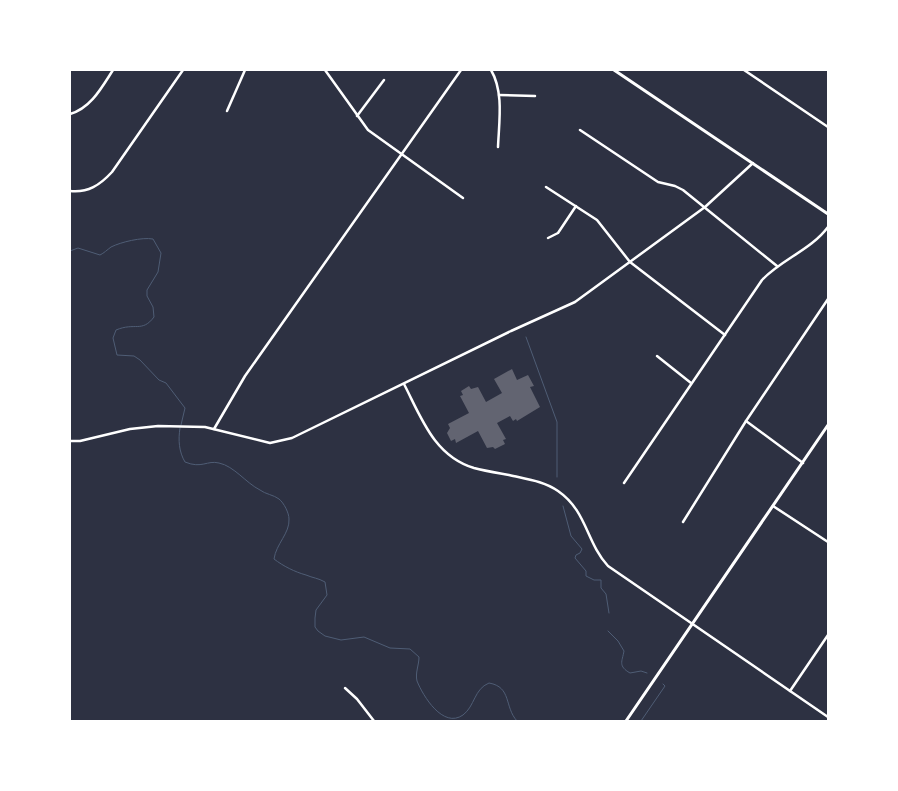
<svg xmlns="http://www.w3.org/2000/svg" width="898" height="791" viewBox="0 0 898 791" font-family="Manrope,sans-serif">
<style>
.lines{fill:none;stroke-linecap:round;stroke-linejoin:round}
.stream{stroke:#4f5d75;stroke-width:1}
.building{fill:#626471}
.minor{stroke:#fff;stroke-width:2.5}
.tertiary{stroke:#fff;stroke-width:3}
</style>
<rect width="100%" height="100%" fill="#2d3142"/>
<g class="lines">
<g class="stream">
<path d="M70,251L78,248L100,255C104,253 107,250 111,247C121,242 142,237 153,239L161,253L158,272L147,290V296L153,307L154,317C142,333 135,322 116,330L113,338L117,355L134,356L140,360L159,380L166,383L185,408L181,425"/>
<polyline points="526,337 557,422 557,477"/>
<path d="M180,428C178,440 179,452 185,462C202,469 207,460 219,463C234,466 246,483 260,490C265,494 274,495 279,499C284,503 289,513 289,519C290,533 276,544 274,559C283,566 295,572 306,575C313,578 318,578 325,582L327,595L316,610L315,618V627L318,631L325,636L341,640L364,637L390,648L410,649L419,657C419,665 415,673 417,681C423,696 443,729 463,715C475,706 474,689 489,683C512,687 504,707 517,721"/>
<polyline points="563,506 571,536 582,549 580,553 576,555 575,558 586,571 586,576 594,580 601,580 601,588 606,594 609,613"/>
<path d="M608,631L618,641L624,651C622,662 618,666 630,673L641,671L647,673"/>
<polyline points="641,721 665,686 663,684"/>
</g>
</g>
<polygon class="building" points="512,369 517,380 528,375 534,386 530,387 540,407 517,421 516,419 513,421 510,416 497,423 506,439 503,440 505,444 495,449 493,447 487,448 478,431 456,443 455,439 451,441 447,433 450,428 448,424 469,413 460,396 463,395 461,391 469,386 471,389 478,387 486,402 502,393 494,379"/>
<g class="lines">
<g class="minor">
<polyline points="325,70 368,130 463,198"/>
<path d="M491,70C504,92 499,122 498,147"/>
<polyline points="744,70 828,127"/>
<polyline points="499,95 535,96"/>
<polyline points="227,111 245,70"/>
<path d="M70,114C91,108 102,87 113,70"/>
<polyline points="357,116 384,80"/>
<polyline points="580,130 658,182 675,186 683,190 777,266"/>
<polyline points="546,187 597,220 630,262 725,335"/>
<path d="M70,191C88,193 100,185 112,172L183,70"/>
<polyline points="548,238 558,233 576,206"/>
<polyline points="657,356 691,383"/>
<path d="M404,384C421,417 434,456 474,468C485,471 498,473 509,475C526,479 544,481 558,491C587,511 586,542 608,566L828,717"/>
<polyline points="746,421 803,463"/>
<polyline points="214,429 245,376 461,70"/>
<polyline points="70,441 80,441 130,429 158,426 205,427 270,443 292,438 511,331 575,302 705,207 753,163"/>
<path d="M624,483L762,280C782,259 811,250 828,227"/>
<polyline points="773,506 828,542"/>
<polyline points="683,522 746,421 828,299"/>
<polyline points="345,688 357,699 374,721"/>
<polyline points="790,691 828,635"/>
</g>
<g class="tertiary">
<polyline points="614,70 828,214"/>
<polyline points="626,721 828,425"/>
</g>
</g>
<rect width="898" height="791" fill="none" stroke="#ffffff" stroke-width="142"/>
</svg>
